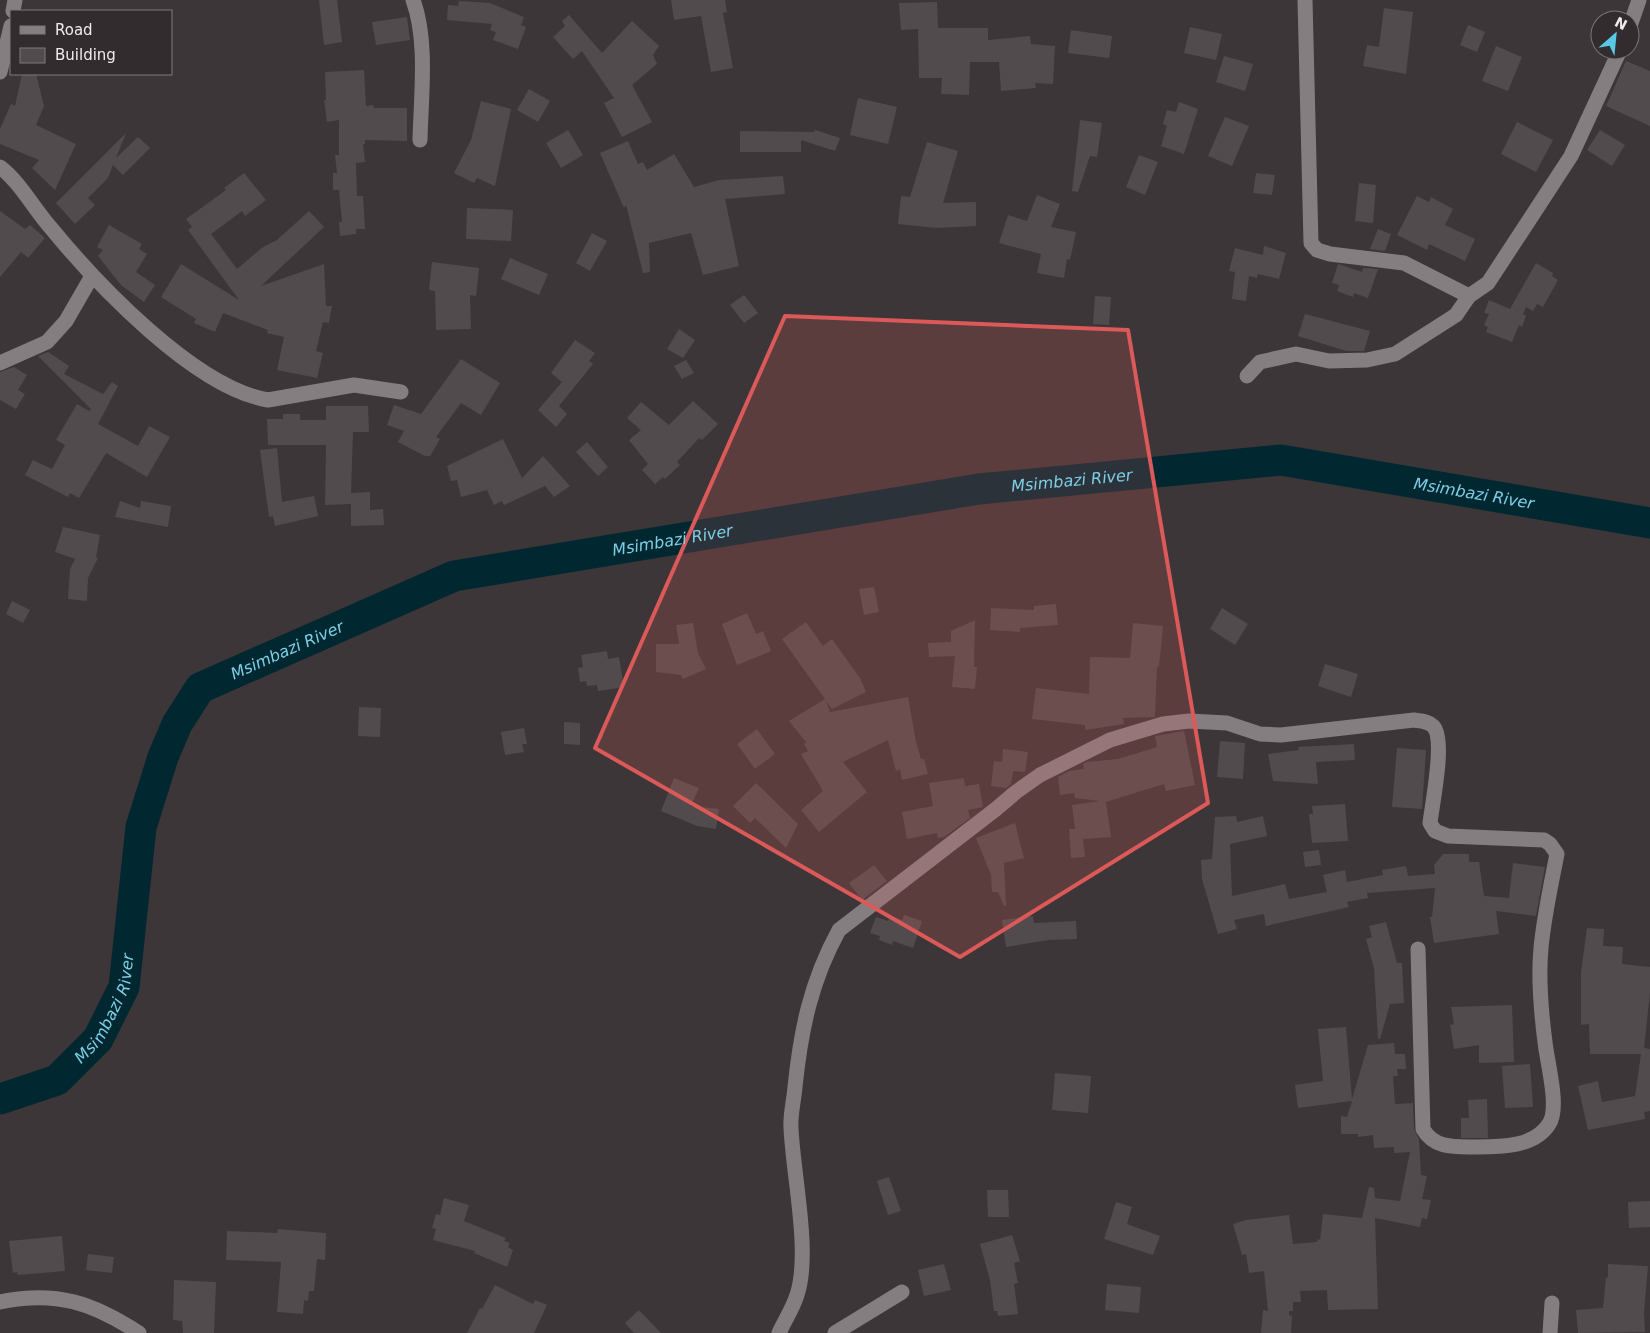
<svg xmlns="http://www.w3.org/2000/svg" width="1650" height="1333" viewBox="0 0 1650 1333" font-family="'DejaVu Sans',sans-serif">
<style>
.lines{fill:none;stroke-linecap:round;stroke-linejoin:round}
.river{stroke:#012831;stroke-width:31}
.building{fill:#524b4d}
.street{stroke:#857e80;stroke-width:15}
.marked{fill:#dc5959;fill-opacity:0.2;stroke:#dc5959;stroke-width:4;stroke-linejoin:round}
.labels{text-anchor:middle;stroke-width:4.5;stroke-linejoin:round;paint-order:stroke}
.water-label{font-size:16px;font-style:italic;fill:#7dcfe6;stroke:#322c2e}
</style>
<rect width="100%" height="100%" fill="#3c3638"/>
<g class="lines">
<path class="river" id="s1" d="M0,1099L57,1080L98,1039L124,987L141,827L163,757L177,724L200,688L454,576L979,489L1281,460L1650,523"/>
</g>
<g class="building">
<polygon points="319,0 337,0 342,42 324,45"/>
<polygon points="671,0 725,0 727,12 723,13 733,68 711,72 701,16 674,20"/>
<polygon points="459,1 490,3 524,17 521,25 526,27 518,49 493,40 496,32 490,30 492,24 447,20 448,5 458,6"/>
<polygon points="937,2 938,28 988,28 988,40 1030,36 1031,44 1055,46 1053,84 1035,83 1036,88 1001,91 999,62 970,62 969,95 941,94 942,78 919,78 918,29 901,30 899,3"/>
<polygon points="1384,8 1413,12 1406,74 1363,66 1367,45 1379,47"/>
<polygon points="569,15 602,53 632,21 659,46 653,55 657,64 632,85 652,122 622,137 604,103 614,98 582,51 573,59 553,37 565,26 562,21"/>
<polygon points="407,17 410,40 376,45 372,22"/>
<polygon points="1468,25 1485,32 1477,52 1460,45"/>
<polygon points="1190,27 1222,34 1216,60 1184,53"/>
<polygon points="1071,30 1112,36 1109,58 1068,53"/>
<polygon points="1496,46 1522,57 1508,91 1482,81"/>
<polygon points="1224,56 1253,64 1245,91 1216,82"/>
<polygon points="1626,61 1650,71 1650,126 1606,106"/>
<polygon points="364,70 366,106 373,105 374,108 407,108 407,141 365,140 365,144 363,144 365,162 356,163 357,196 363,196 365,229 356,229 356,234 340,236 339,222 342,222 339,190 333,190 333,173 337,173 335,155 339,155 339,120 327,122 324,100 326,100 325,72"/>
<polygon points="22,74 36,74 44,106 36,125 76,144 55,190 32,168 39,160 0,144 0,129 11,104 15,106"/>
<polygon points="529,89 550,101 538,122 517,110"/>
<polygon points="858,98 897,107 888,144 850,135"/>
<polygon points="481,101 511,109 495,186 477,178 474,183 454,173 471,140"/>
<polygon points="1179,102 1198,109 1184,154 1161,146 1167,126 1163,124 1167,110 1176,112"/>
<polygon points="1225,117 1249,126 1232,166 1208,156"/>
<polygon points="1080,120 1102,123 1097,157 1090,156 1078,192 1072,191"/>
<polygon points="1517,122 1553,140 1536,172 1501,154"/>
<polygon points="568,130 583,155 561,168 546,143"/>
<polygon points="815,130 840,138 835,151 801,140 801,152 740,152 740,131 814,132"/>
<polygon points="1600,130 1625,145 1612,166 1587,150"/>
<polygon points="126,133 116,158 138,137 150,148 123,175 113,165 108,178 88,198 95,205 75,224 56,203"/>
<polygon points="628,141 638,164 643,162 647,170 674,154 694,187 719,180 783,176 785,194 725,199 739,266 703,275 691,233 649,243 650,272 643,273 626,205 624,208 600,153"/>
<polygon points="927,142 958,151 943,203 976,202 976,226 937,228 898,224 901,196 910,197"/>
<polygon points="1139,155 1158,162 1145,195 1126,187"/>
<polygon points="244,173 266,200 245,216 242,211 211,234 237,269 263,247 277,240 309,211 324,227 261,286 324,264 326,306 332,306 329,323 323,322 316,351 323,353 317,378 277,370 284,337 267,333 268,330 223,313 215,332 194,323 196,319 161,297 181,264 239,300 188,230 192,227 186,219 226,190 224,188"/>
<polygon points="1256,173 1275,175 1272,195 1253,193"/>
<polygon points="1359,183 1376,185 1373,223 1355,221"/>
<polygon points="1037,195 1060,204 1051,227 1076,232 1070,260 1067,259 1064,278 1037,273 1041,254 999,243 1008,215 1027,221"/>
<polygon points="1417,196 1429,202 1431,197 1453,209 1445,225 1475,239 1465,261 1429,244 1427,250 1397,235"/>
<polygon points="467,208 513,210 511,241 466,239"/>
<polygon points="0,211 25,229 30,225 45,238 28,258 21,252 0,277"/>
<polygon points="109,225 142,244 139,249 147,254 136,272 155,285 144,302 121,285 98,256 103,250 97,247"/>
<polygon points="1378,229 1391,234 1385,251 1370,249"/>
<polygon points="592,233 607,241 590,271 576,263"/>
<polygon points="1264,246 1286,253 1279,279 1258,274 1257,278 1249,276 1246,301 1232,299 1235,272 1229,271 1235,248 1263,255"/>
<polygon points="510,258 548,274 539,295 501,279"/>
<polygon points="432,262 479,268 476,296 470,295 471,329 436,330 435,291 429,290"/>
<polygon points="1536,263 1553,273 1552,276 1558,280 1543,307 1537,304 1533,311 1526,307 1523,314 1526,316 1522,327 1519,325 1512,342 1486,332 1488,327 1484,325 1489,314 1484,313 1489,300 1510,309"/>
<polygon points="1338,264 1362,272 1363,268 1378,269 1368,298 1354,293 1353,297 1337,291 1339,285 1332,283"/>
<polygon points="744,295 758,313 744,323 730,305"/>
<polygon points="1095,296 1111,297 1109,325 1093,324"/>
<polygon points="1305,314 1370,331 1364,351 1346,351 1298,336"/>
<polygon points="679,329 695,340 683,358 667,349"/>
<polygon points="575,340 595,353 589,361 593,364 559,406 567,414 556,427 538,410 562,382 551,373"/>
<polygon points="48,352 69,366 64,374 103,394 112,382 118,386 98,424 138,446 149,426 170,437 147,477 106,453 79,498 70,493 68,497 25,475 33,460 52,469 65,445 56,440 77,404 89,411 91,409 38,356"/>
<polygon points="461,359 500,383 481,415 461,403 436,437 440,439 430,456 425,456 398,442 404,431 387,425 394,405 421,414"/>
<polygon points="686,360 694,373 682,379 674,366"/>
<polygon points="14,367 27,375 18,390 25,394 16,409 0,400 0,372"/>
<polygon points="693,401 718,424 702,440 699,438 677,462 680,465 665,479 663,477 655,484 642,470 648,464 629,440 641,430 627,418 641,402 669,425"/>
<polygon points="326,406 368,406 369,432 353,432 351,493 370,492 370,510 383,509 384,525 351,526 351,504 325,505 326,445 268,445 267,419 283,419 283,414 300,414 300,420 326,420"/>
<polygon points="503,439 522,478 543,456 570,486 554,497 545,486 504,505 502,501 494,505 487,490 461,497 457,480 451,481 447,466"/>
<polygon points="587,442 608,467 598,476 576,452"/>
<polygon points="277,448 282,502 314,496 318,516 275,526 273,516 269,517 260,450"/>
<polygon points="120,501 140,508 141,501 171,506 168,527 115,517"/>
<polygon points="63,527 100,535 96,557 98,558 88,578 87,601 68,599 70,569 75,559 55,552"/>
<polygon points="874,587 879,612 864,615 859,589"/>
<polygon points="12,601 30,610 23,623 6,614"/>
<polygon points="1056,604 1058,625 1020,628 1020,632 990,630 991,608 1034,610 1034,606"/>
<polygon points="1222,608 1248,624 1235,645 1210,629"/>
<polygon points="747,613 756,634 763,631 771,651 737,665 722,624"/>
<polygon points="975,620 974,667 977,667 975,689 952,687 955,656 929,657 928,643 951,642 951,631"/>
<polygon points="806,622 823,646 832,639 860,678 866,692 832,709 826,701 830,712 908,697 916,742 921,759 924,759 928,774 902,780 900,769 896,771 888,740 843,762 867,792 819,832 801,810 823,791 801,754 808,751 804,744 806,742 789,721 825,699 782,639"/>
<polygon points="693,623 698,653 706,669 683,679 681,675 656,672 656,644 679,644 676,625"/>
<polygon points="1133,623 1163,626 1159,667 1157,666 1155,717 1123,718 1124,724 1085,730 1085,725 1032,719 1036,688 1089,694 1090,657 1130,658"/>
<polygon points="607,651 608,659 619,657 624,687 598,691 597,685 587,686 586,681 580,682 578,668 583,667 581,655"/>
<polygon points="1325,664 1358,674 1351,697 1318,686"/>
<polygon points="359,707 381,708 380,737 358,736"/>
<polygon points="564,722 580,723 580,745 564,744"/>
<polygon points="524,728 527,744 522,744 524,752 505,755 501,732"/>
<polygon points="757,729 775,754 755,769 737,744"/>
<polygon points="1184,731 1195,785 1166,791 1164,784 1106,802 1111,837 1083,839 1085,857 1071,858 1069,829 1075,829 1072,805 1100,801 1075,798 1074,793 1060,795 1058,777 1069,771 1084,769 1083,764 1086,762 1118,759 1157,747 1155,736"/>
<polygon points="1220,741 1245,743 1243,779 1217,777"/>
<polygon points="1354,744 1355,760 1316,762 1318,784 1273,781 1268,754 1299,750 1298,747"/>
<polygon points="1397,748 1426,750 1422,809 1392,807"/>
<polygon points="1003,749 1028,752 1025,772 1013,771 1011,784 1006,788 991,786 994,761 1002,762"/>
<polygon points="674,778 699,788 691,806 719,809 716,829 697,826 661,811"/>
<polygon points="964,778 965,786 979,784 983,807 968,810 970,818 944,837 938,838 937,833 907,839 902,812 933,806 929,783"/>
<polygon points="756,783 798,824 786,848 755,818 750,823 733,806"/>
<polygon points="1345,804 1348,841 1312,843 1309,814 1313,814 1312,806"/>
<polygon points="1236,816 1237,822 1263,816 1267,836 1230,844 1232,896 1285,884 1289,899 1327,892 1323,875 1345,870 1347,882 1383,875 1382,870 1406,866 1408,876 1435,874 1434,865 1443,854 1469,854 1469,862 1479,862 1484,896 1509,898 1513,863 1545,867 1536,916 1496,911 1499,934 1434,943 1430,917 1432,917 1435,888 1367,893 1368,898 1347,902 1349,907 1266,926 1264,914 1234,920 1237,929 1218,934 1202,879 1201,860 1212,859 1215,817"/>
<polygon points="1015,823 1024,858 1004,863 1006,906 1004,906 998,892 992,892 991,875 976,838"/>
<polygon points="1319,850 1321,865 1305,867 1303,852"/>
<polygon points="874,865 887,881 862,900 849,883"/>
<polygon points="904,915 922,921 913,948 893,941 892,945 879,940 880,936 870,933 876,917 888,921 890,916 902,920"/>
<polygon points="1033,916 1034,923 1076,921 1077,939 1049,940 1006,947 1002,920"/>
<polygon points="1386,922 1397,963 1402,963 1404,1003 1390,1004 1380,1039 1378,1039 1374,968 1366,939 1372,937 1369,926"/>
<polygon points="1587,928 1604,929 1603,946 1623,947 1622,964 1650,967 1650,993 1644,1048 1650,1049 1650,1111 1644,1112 1645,1119 1588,1130 1578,1086 1598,1081 1602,1102 1635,1096 1641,1054 1590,1054 1589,1024 1581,1025 1581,972"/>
<polygon points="1512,1005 1514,1062 1479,1063 1479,1045 1454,1049 1450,1025 1454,1024 1451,1007"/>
<polygon points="1346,1027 1352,1099 1368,1045 1394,1043 1395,1054 1405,1054 1406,1069 1397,1069 1398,1076 1393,1076 1395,1104 1413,1103 1414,1129 1419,1139 1421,1175 1427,1176 1422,1199 1431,1200 1427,1219 1422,1218 1420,1227 1375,1218 1378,1309 1328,1310 1327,1290 1300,1291 1301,1302 1293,1302 1293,1311 1289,1311 1289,1315 1292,1316 1291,1333 1261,1333 1263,1310 1268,1311 1264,1271 1249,1273 1246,1254 1242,1255 1233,1224 1246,1220 1289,1215 1293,1244 1317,1242 1318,1239 1320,1240 1323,1214 1362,1218 1369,1187 1374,1188 1375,1198 1400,1201 1410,1152 1394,1153 1394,1147 1374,1148 1373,1135 1358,1137 1358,1134 1341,1134 1341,1116 1347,1117 1352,1101 1298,1108 1295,1085 1323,1081 1318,1029"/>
<polygon points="1530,1064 1533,1107 1505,1108 1502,1066"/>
<polygon points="1055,1073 1091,1076 1088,1113 1052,1110"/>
<polygon points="1487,1099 1488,1138 1461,1138 1461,1118 1469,1118 1468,1100"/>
<polygon points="889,1177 901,1211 888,1215 877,1181"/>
<polygon points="987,1190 1008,1190 1009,1217 988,1217"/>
<polygon points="444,1198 469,1205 464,1221 506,1238 504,1241 510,1243 508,1247 513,1250 507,1267 474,1253 475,1251 433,1240 436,1229 432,1228 436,1214 440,1215"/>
<polygon points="1650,1201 1650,1227 1629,1228 1628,1202"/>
<polygon points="1116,1202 1132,1207 1127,1224 1160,1236 1153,1255 1104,1239"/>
<polygon points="278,1229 326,1233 325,1260 317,1259 314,1291 309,1291 308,1301 304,1300 303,1314 277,1312 281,1262 226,1260 227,1231 277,1233"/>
<polygon points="1012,1235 1020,1261 1014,1263 1018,1283 1014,1284 1018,1314 998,1316 997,1311 994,1311 990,1280 980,1244"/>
<polygon points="62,1236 65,1271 18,1275 17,1272 13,1273 9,1241"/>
<polygon points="88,1254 114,1257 112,1273 86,1270"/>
<polygon points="944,1264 951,1290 924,1296 918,1270"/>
<polygon points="1608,1264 1648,1266 1644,1312 1645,1332 1578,1333 1576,1310 1603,1308 1606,1277 1608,1278"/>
<polygon points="174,1280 216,1282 214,1333 183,1333 182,1321 173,1320"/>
<polygon points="1107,1284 1141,1287 1139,1313 1105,1310"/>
<polygon points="495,1285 533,1304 535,1300 547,1305 534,1333 467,1333 480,1308 482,1309"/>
<polygon points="639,1310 661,1333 634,1333 625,1323"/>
</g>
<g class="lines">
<g class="street">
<path d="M413,0C428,40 421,97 420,140"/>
<polyline points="1305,0 1311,243 1317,250 1330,254 1404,263 1469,296"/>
<polyline points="13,11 15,0"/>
<polyline points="1630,26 1639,0"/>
<polyline points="0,72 11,26"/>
<path d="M0,167C20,182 34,209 51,228C97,284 195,388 268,400L354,385L401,392"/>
<polyline points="0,363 47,342 66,321 92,276"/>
<polyline points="1247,376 1260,362 1296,354 1329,361 1367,360 1395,354 1456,315 1469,296 1488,283 1571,156 1620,50"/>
<path d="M0,1302C56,1290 93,1303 139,1333"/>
<path d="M779,1333C785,1320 793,1308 797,1295C811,1253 793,1175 791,1128C790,1115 794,1100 795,1087C801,1029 811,981 839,930L996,809L1016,792L1040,775L1110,740L1163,724L1189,721L1227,723L1260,734L1281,735L1414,720C1421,721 1428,721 1433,726C1446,739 1432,804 1430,823L1435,831L1448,836L1544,840L1550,844L1557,854C1551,885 1544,916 1541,948C1538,979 1541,1011 1545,1042C1547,1062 1560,1108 1549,1124C1534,1148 1498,1147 1473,1147C1453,1147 1434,1148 1423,1129L1418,949"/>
<polyline points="835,1333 902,1292"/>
<polyline points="1550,1333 1552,1303"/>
</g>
</g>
<path class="marked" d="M785,316L1128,330L1208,803L960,957L595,748Z"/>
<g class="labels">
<g class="water-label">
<text dy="6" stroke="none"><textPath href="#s1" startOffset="1392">Msimbazi River</textPath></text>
<text dy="6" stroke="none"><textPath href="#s1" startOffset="1798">Msimbazi River</textPath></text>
<text dy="6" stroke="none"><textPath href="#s1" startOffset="988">Msimbazi River</textPath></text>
<text dy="6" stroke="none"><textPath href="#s1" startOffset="584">Msimbazi River</textPath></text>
<text dy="6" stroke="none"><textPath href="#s1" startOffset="149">Msimbazi River</textPath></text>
</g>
</g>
<rect x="10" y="10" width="162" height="65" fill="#322c2e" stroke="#7e787a"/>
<rect x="20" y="26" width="25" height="8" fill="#857e80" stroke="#7e787a"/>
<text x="55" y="35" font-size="15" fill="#efebec">Road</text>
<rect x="20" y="48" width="25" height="15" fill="#524b4d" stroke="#7e787a"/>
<text x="55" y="60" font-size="15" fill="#efebec">Building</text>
<g transform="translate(1615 35) rotate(27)"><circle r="24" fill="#322c2e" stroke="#7e787a"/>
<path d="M0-4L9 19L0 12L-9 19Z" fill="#59c8e5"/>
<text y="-8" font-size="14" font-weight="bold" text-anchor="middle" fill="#efebec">N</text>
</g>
</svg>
